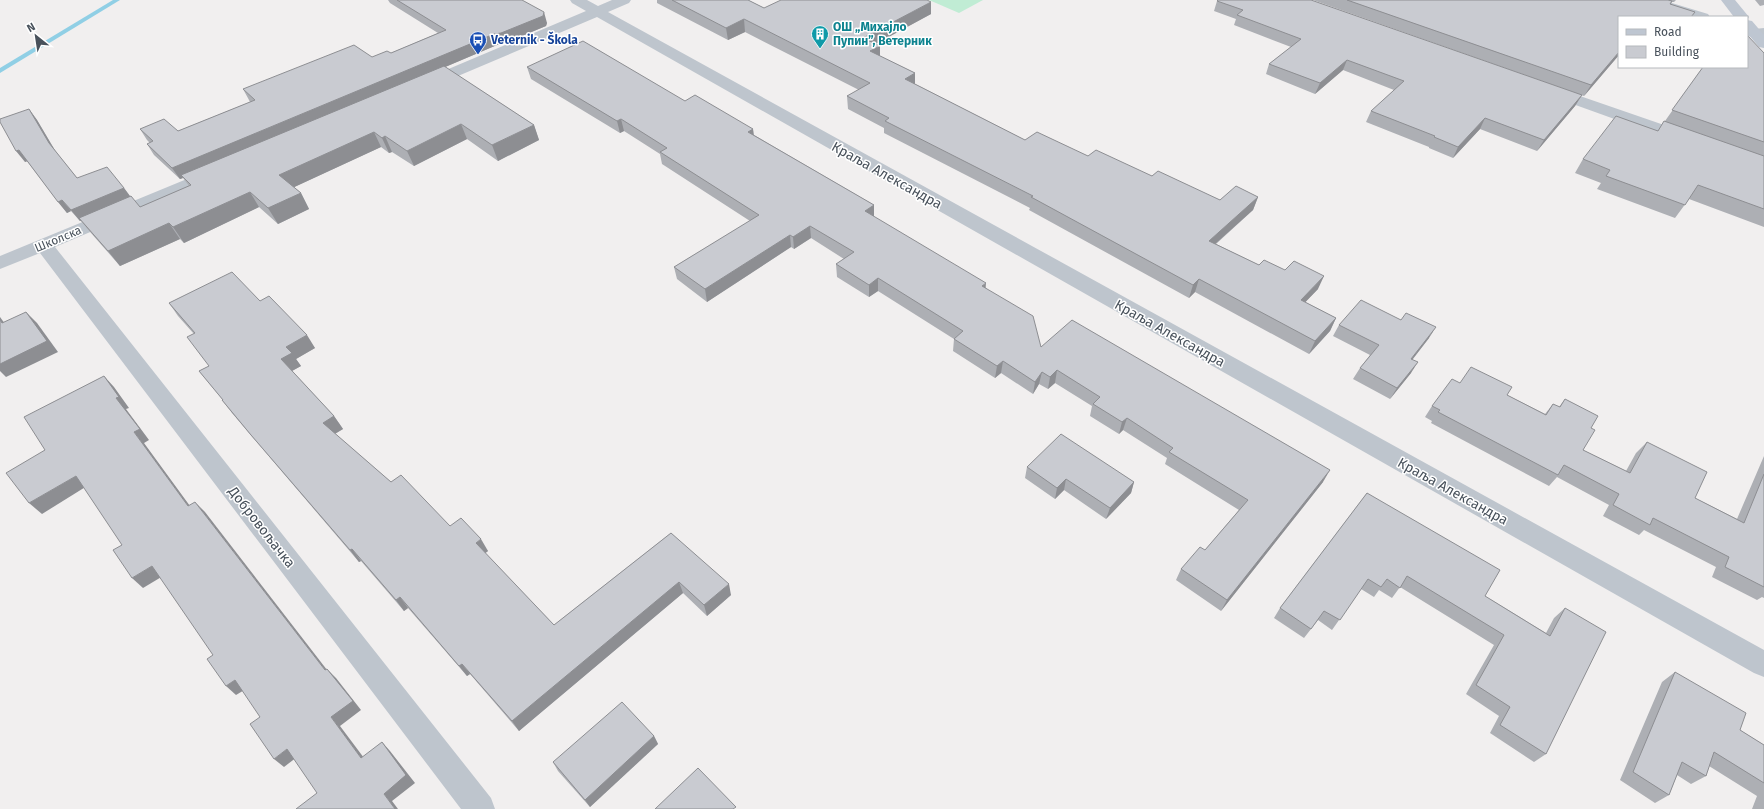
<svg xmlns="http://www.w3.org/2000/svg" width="1764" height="809" viewBox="0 0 1764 809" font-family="'Fira Sans',sans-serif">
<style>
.green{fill:#c0ecd4}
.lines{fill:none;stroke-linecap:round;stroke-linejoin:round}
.stream{fill:#90cfe5;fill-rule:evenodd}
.street{fill:#bec5cd;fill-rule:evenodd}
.secondary{fill:#bec6d1;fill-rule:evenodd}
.wall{fill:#adafb4}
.shaded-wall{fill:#8d8e92}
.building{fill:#c9cbd1;stroke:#8d8e92}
.labels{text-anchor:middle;stroke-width:3;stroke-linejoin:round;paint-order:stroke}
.far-culture-label{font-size:12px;font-weight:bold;fill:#0d838f;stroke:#fff;text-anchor:start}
.far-transit-label{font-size:12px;font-weight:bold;fill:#164399;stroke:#fff;text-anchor:start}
.far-street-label{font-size:12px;fill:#48515b;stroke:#fff}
.street-label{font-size:14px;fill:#48515b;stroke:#fff}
</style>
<rect width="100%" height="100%" fill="#f1efef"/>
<polygon class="green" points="929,0 983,0 959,13"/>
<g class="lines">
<polygon class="stream" points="113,0 120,0 0,73 0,68"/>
<g class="street">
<polygon points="570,0 587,0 598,6 612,0 631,0 629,3 608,12 1764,650 1764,677 1754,673 597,17 432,87 426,89 420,87 418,84 420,81 586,11 572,3"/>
<polygon points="1640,0 1662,0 1708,14 1710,17 1688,17 1642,3"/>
<polygon points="1747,27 1754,29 1764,28 1764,36 1754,37 1747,36"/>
<polygon points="1551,86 1693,135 1695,139 1693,143 1687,144 1681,143 1545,94 1543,91 1545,88"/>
<polygon points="216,167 222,168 225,172 222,176 55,247 491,798 495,809 461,809 40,253 0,269 0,256"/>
</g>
<polygon class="secondary" points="1721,0 1735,0 1749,17 1747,20 1752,21 1764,35 1764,48 1759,47 1747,33 1747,17 1734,17"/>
</g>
<g class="wall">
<polygon points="388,0 522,0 547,23 546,26 505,43 497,45 445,67 534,125 539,140 498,161 467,139 414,166 392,152 389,153 381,147 294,187 301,193 309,209 278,224 259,207 184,243 180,239 120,266 91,233 81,221 80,221 71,211 67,213 27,161 25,162 29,109 37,120 56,152 77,178 124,188 130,196 140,207 189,186 183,178 180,179 154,155 147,144 150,143 147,140 140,129 178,131 250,102 249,100 243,89 391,53 438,33 390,3"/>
<polygon points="657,0 748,0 764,8 931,14 875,44 880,56 915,73 915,84 1025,140 1088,156 1152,176 1220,200 1258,197 1253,210 1216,244 1259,265 1318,289 1305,302 1336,318 1330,331 1309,354 1195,292 1189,298 1029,210 1030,208 884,133 884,128 848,109 847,96 859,90 745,32 728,40 657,3"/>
<polygon points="1313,0 1676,0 1674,2 1672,2 1670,5 1619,17 1619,55 1584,96"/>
<polygon points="1755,0 1764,0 1764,5 1760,6"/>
<polygon points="1217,1 1582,95 1575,106 1537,151 1480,129 1453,158 1429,148 1429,147 1366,122 1371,111 1394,90 1343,70 1315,94 1266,74 1269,64 1291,47 1234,25 1236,19 1214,11"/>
<polygon points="1764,53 1764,227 1689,199 1675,218 1597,189 1601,183 1575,173 1583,159 1658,131 1703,67"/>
<polygon points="527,67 685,101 753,129 754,135 874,205 874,217 986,288 1041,347 1323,482 1221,611 1176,580 1181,569 1205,550 1239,510 1165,464 1167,458 1123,430 1119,434 1090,416 1092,406 1055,383 1048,389 1039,384 1033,394 1001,373 995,378 953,351 954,339 878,291 869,297 837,277 836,264 844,259 811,238 794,249 791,247 707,302 677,279 674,267 750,221 662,164 660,154 624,131 620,133 531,79"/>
<polygon points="260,301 315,348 296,359 301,366 292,371 334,416 343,429 335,434 391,482 450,526 488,551 485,553 554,625 671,533 731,595 707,616 683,593 519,731 470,674 467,676 408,608 404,611 361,561 359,562 232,413 222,400 223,400 199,371 209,366 194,334 178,316 169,303"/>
<polygon points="1339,325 1429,338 1413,359 1411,373 1390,399 1353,379 1360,368 1370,355 1333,336"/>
<polygon points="1460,383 1507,395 1545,414 1553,404 1559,407 1565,399 1591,428 1583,450 1626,471 1636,453 1647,442 1695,498 1737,519 1764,456 1764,598 1762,597 1757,600 1712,577 1716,567 1644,530 1639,535 1603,516 1609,505 1557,477 1549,486 1431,423 1432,421 1425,417 1432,406"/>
<polygon points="1027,467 1134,482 1131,493 1106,519 1064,490 1055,499 1025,478"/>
<polygon points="1367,493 1485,596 1546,633 1554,618 1565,608 1546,754 1534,762 1490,733 1499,716 1466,694 1494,645 1400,587 1392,598 1379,590 1374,597 1361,589 1332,630 1318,620 1304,638 1274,618 1280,608"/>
<polygon points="1675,672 1740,730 1764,745 1764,809 1752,809 1757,796 1709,766 1706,776 1691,784 1677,775 1669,795 1655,803 1620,780 1662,682"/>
<polygon points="654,736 658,744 590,807 558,771 553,762"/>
</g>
<g class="shaded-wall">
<polygon points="931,2 931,14 863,51 863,38"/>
<polygon points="544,12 547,23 546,26 505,43 497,45 184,178 181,175 183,178 180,179 172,168"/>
<polygon points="744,19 745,32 728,40 726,28"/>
<polygon points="880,46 880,59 870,51"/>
<polygon points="1619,52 1619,55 1584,96 1591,85"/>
<polygon points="1347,60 1343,70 1315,94 1320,83"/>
<polygon points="915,73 915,86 905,79"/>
<polygon points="1582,95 1575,106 1537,151 1544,140"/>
<polygon points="29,109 37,120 57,154 49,143"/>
<polygon points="1485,118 1480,129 1453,158 1458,147"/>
<polygon points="621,119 624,131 620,133 617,121"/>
<polygon points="461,124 467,139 414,166 407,151"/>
<polygon points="534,125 539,140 498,161 492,145"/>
<polygon points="753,129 754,141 748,132"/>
<polygon points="374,132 381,147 288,190 279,175"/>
<polygon points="385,136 392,152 389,153 382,138"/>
<polygon points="19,150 28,161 25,162 16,151"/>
<polygon points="124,188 132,199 80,221 71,210"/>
<polygon points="250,192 259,207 184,243 173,227"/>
<polygon points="301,193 309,209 278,224 268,208"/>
<polygon points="1258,197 1253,210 1205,253 1209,241"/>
<polygon points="62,200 71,211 67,213 58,202"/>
<polygon points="874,205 874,217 865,211"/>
<polygon points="169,223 180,239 120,266 108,251"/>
<polygon points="810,226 811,238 794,249 793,237"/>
<polygon points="790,235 791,247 707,302 705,289"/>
<polygon points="1324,276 1318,289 1295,313 1301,300"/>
<polygon points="878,278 878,291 869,297 869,285"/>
<polygon points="1199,279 1195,292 1189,298 1193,285"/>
<polygon points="986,283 985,295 982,286"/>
<polygon points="26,312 37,323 58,352 6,377 0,371 0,364"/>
<polygon points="0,317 13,335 2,323 0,320"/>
<polygon points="1336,318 1330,331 1309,354 1315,341"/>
<polygon points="1436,327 1429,338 1404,370 1411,359"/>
<polygon points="307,335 315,348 296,359 301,366 290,372 281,359 286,347"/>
<polygon points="1003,361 1001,373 995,378 997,366"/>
<polygon points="1418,362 1411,373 1390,399 1397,388"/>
<polygon points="1057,370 1055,383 1048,389 1050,377"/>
<polygon points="1042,372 1039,384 1033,394 1035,382"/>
<polygon points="104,376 114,387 129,408 126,409 149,440 144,443 198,517 188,506 134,432 116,398"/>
<polygon points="334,416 343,429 331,436 323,423"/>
<polygon points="1127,418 1123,430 1119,434 1122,422"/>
<polygon points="1330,470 1323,482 1221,611 1227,600"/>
<polygon points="76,476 87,486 42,514 29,503"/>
<polygon points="1066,479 1064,490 1055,499 1057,488"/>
<polygon points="1134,482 1131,493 1106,519 1110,508"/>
<polygon points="195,502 205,512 334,679 325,670"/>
<polygon points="481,539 488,551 483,555 476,543"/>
<polygon points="352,549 361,561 359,562 350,550"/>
<polygon points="152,566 163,576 143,588 132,578"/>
<polygon points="679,582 683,593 519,731 512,721"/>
<polygon points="729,584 731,595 707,616 704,605"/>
<polygon points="400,597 408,608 404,611 396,600"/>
<polygon points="462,664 470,674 467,676 459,666"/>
<polygon points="327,669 336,678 361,710 340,726 370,766 361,758 331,717"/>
<polygon points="235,680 246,689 236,695 226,686"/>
<polygon points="654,736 658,744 590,807 585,800"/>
<polygon points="382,742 390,751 415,783 392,801 398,809 395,809 384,794"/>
<polygon points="287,749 297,757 284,767 274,759"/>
</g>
<g class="building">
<polygon points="397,0 522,0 544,12 543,16 501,33 494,34 172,168 147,144 153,141 140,129 164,119 178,131 255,100 243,89 354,45 372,57 387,51 391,53 446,30"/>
<polygon points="672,0 748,0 764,8 781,0 927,0 931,2 863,38 880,46 870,51 915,73 905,79 1025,140 1037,132 1088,156 1096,150 1152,176 1158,171 1220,200 1236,186 1258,197 1209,241 1259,265 1264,260 1285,270 1294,261 1324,276 1301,300 1336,318 1315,341 1199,279 1193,285 1031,197 1033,196 885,121 889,118 847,96 870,83 744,19 726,28"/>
<polygon points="1218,0 1311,0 1582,95 1544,140 1485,118 1458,147 1434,137 1435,136 1371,111 1404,81 1347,60 1320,83 1269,64 1301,39 1237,15 1243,10 1217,1"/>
<polygon points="1347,0 1668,0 1672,1 1670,4 1695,12 1691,17 1619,17 1619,52 1591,85"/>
<polygon points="1747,35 1764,53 1764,142 1672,110 1703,67 1747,67"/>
<polygon points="583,41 685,101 695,95 753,129 748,132 874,205 865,211 986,283 982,286 1033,316 1041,347 1072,320 1330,470 1227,600 1181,569 1200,547 1205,550 1248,500 1169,452 1173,448 1127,418 1122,422 1093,404 1100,397 1057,370 1050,377 1042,372 1035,382 1003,361 997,366 954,339 963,331 878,278 869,285 836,264 854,252 810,226 793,237 790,235 705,289 674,267 759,215 660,152 667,148 621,119 617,121 527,67"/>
<polygon points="444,66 534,125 492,145 461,124 407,151 385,136 382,138 374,132 279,175 301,193 268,208 250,192 173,227 169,223 108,251 79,218 131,196 140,207 191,185 181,175"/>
<polygon points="29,109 49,143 77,178 107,167 124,188 71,210 62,200 58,202 19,150 16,151 0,122 0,119"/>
<polygon points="1616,116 1658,131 1664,121 1764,156 1764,209 1698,185 1685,205 1606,176 1610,170 1583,159"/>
<polygon points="232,272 260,301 269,296 307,335 286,347 292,353 281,359 334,416 323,423 391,482 401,475 450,526 461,518 481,539 476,543 554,625 671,533 729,584 704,605 679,582 512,721 462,664 459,666 400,597 396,600 352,549 350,550 251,435 222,400 223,400 199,371 209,366 187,337 195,333 169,303"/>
<polygon points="1361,300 1401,320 1406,313 1436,327 1411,359 1418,362 1397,388 1360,368 1379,345 1339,325"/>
<polygon points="26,312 47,341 0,364 0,320 2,323"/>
<polygon points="1471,367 1512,387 1507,395 1546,415 1553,404 1560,407 1565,399 1598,416 1591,428 1595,430 1583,450 1630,473 1647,442 1707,472 1695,498 1744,523 1764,474 1764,587 1725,567 1729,557 1653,518 1650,525 1613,505 1619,494 1564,465 1558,475 1438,412 1440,410 1432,406 1452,379 1460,383"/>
<polygon points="104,376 119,397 116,398 140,429 134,432 188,506 195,502 325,670 327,669 353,701 331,717 361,758 382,742 406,775 384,794 395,809 296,809 317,793 287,749 274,759 250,724 260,717 235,680 226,686 207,659 213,655 152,566 132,578 113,550 122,545 76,476 29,503 6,473 45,450 24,417"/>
<polygon points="1061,434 1134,482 1110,508 1066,479 1057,488 1027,467"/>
<polygon points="1367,493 1500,570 1485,596 1550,636 1565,608 1606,632 1546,754 1500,725 1510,707 1476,685 1504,635 1407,576 1400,588 1387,579 1381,587 1368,579 1340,620 1324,611 1311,629 1280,608"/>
<polygon points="1675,672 1746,713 1740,730 1764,745 1764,783 1714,752 1706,776 1682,762 1669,795 1633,772"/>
<polygon points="622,702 654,736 585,800 553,762"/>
<polygon points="698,768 736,807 733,809 655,809"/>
</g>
<defs>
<g id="building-pin" transform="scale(0.9)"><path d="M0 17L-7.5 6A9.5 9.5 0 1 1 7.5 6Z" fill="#0f9aa8" stroke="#fff"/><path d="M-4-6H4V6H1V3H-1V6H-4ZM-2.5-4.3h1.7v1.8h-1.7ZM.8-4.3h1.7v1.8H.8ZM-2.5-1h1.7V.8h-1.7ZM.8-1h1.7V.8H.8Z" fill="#fff"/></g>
<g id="bus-pin" transform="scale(0.9)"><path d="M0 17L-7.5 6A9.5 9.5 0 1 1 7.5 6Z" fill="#1a4fb4" stroke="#fff"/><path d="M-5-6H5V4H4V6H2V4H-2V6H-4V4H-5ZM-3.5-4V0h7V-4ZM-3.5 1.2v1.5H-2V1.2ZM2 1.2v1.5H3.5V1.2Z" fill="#fff"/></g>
</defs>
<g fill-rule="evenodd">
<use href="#building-pin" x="820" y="34"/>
<use href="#bus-pin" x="478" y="40"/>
</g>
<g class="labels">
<g class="far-culture-label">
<text x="833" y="31">ОШ „Михајло<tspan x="833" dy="14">Пупин”, Ветерник</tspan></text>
</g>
<g class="far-transit-label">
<text x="491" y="44">Veternik - Škola</text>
</g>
<g class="far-street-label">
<text transform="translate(58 239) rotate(-23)" y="4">Школска</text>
</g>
<g class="street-label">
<text transform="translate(887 175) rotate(29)" y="5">Краља Александра</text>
<text transform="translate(1170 333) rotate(29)" y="5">Краља Александра</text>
<text transform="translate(1453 491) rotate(29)" y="5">Краља Александра</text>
<text transform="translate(262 527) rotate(52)" y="5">Добровољачка</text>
</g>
</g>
<rect x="1618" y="16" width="130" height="52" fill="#ffffff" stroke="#b6b9bd"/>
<rect x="1626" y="29" width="20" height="6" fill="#bec6d1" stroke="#b6b9bd"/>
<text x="1654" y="36" font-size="12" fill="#48515b">Road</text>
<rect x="1626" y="46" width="20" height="12" fill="#c9cbd1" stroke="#b6b9bd"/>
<text x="1654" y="56" font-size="12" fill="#48515b">Building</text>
<g transform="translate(36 36) rotate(330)" stroke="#ffffff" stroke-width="3" paint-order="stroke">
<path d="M0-3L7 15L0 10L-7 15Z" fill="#48515b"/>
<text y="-6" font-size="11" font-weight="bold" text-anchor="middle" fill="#48515b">N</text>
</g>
</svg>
